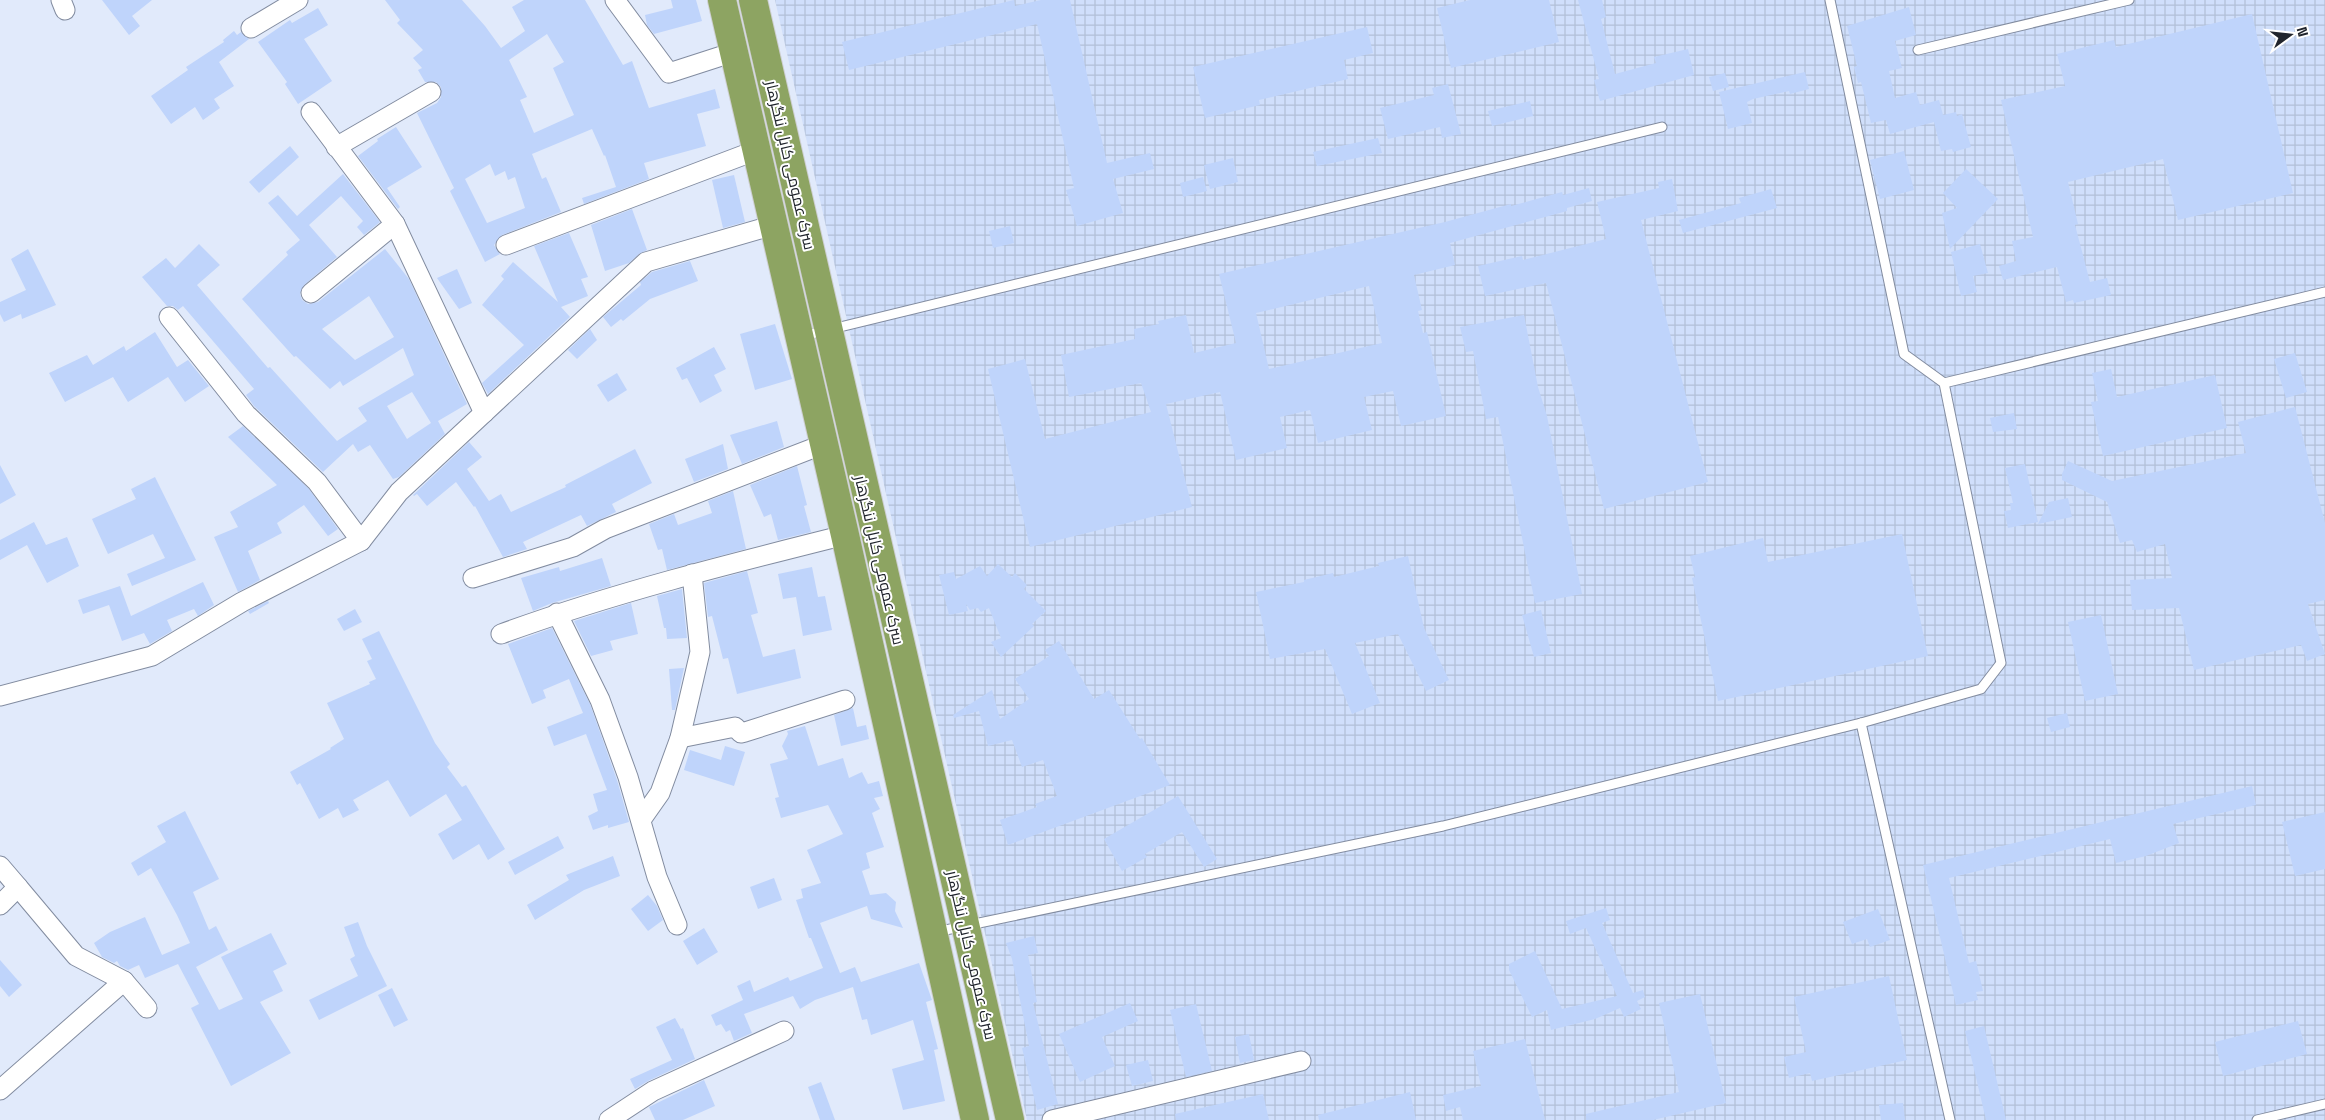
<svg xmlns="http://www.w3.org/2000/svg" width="2325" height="1120" viewBox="0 0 2325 1120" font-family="'Space Grotesk',Cairo,sans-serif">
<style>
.industrial{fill:url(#industrial-grid)}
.building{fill:#bfd4fb;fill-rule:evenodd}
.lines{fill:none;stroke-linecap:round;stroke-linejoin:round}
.lane-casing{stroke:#828ca0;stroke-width:11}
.street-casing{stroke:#828ca0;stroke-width:21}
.highway-casing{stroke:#cecfd1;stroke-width:30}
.lane{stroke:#fff;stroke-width:9}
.street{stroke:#fff;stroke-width:19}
.highway{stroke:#8da462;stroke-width:28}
.labels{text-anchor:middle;stroke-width:4;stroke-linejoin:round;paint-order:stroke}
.street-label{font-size:16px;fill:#21252d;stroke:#fff}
</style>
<defs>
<pattern id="industrial-grid" width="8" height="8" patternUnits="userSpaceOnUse" patternTransform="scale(1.25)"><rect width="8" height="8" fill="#d0dffb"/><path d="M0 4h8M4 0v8" fill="none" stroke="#b2bfd7"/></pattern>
</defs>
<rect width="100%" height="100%" fill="#e1eafb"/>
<polygon class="industrial" points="775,0 2325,0 2325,1120 1027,1120"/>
<g class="building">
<polygon points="102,0 152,0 132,16 140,26 129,35"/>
<path d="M385,0H462L485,26L501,48L525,31L512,7L524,0H585L623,65L632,61L649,108L715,89L720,108L697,114L706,146L644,163L649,179L584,204L582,198L616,187L605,155L604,156L592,129L532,154L542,179L546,177L561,212L502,235L494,245L500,254L485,262L450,191L454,188L417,113L437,103L441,97V87L436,82H425L418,70L422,68L413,58L423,50L397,23L400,20ZM547,34L564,62L553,68L574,115L534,133L520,100L527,97L509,60ZM490,164L495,176L505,171L508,180L515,177L525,208L487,223L465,179Z"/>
<polygon points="671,0 696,0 702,21 654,34 647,25 645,15 673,8"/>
<polygon points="1014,0 1015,6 1041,0 1070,0 1107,163 1150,153 1154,169 1113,179 1123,213 1077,226 1066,190 1074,188 1037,24 849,70 842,42"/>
<polygon points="1470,0 1549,0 1559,42 1451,68 1437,8"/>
<polygon points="1578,0 1602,0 1606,17 1601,19 1615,74 1656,63 1654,57 1688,49 1694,75 1600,101 1594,80 1599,79"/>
<polygon points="1909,7 1916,35 1895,41 1902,68 1889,71 1895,98 1916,92 1920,105 1939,100 1943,115 1956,112 1957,116 1962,114 1971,147 1953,152 1952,149 1941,151 1934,122 1890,134 1886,120 1871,123 1861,82 1858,83 1854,67 1857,66 1847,26"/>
<polygon points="318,8 328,25 304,39 332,81 298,104 285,84 287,82 258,42 290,20 292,23"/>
<polygon points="2252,14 2293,193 2178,220 2163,159 2068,182 2078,224 2075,225 2090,282 2107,278 2111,295 2074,303 2073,300 2066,302 2057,267 2003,280 1999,266 2016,261 2012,241 2033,237 2001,100 2065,86 2057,54 2114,40 2116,47"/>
<polygon points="1367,27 1373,53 1344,60 1348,79 1259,100 1260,105 1205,118 1193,67"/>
<polygon points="234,31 237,35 241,32 249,39 219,62 234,86 214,99 220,108 203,120 195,107 171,124 151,96 188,70 186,67 224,42 223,40"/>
<polygon points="1805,72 1809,89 1790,94 1789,91 1753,99 1747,102 1752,123 1728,129 1719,92"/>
<polygon points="1725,73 1729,87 1713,91 1709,77"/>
<polygon points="1448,84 1461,134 1442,138 1440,127 1388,139 1380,108 1434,95 1432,88"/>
<polygon points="1530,101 1533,116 1492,126 1488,111"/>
<polygon points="396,127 422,167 387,188 400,207 398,209 358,156 378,141 377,139"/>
<polygon points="1378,138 1382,153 1317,166 1313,152"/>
<polygon points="290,146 299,157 259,193 249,182"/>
<polygon points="1904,151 1914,190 1880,199 1870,160"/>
<polygon points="1233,158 1238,182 1210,189 1204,165"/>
<polygon points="1966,169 1998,199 1950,249 1942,213 1957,208 1943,193"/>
<path d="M343,174L380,222L364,235L357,227L363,221L341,196L309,225L337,257L304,285L300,294L302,300L308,304L318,302L385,249L409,279L467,404L438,421L445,434L399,477L393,479L370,445L358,452L353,444L323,472L254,406L246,395L254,389L183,306L178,310L173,306H167L142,277L166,258L175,268L199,244L220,265L197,285L268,368L270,367L337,441L367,421L358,408L414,375L403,348L343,386L340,381L330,389L296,356L294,357L242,299L288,255L286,252L300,240L268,203L278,195L297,216ZM369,296L394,337L355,360L322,329ZM412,392L431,423L407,439L387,406Z"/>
<polygon points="734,175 745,222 723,228 712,180"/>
<polygon points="1203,177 1207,191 1183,197 1180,183"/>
<polygon points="1672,179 1678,211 1641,220 1708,482 1604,509 1546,283 1485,296 1478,266 1522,256 1523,260 1606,239 1597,202 1659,188 1658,182"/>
<path d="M1589,188L1592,201L1567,208V211L1450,243L1455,265L1414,275L1422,310L1418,311L1423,333L1427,332L1446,416L1401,426L1393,391L1364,397L1372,430L1318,443L1310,410L1280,417L1287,448L1236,460L1220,392L1166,404L1192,507L1030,547L988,369L1025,359L1045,439L1151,412L1141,383L1069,397L1061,355L1135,339L1134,329L1159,324L1158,321L1186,315L1194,353L1236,343L1219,274L1445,222L1511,204V206L1562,192L1563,195ZM1369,286L1382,343L1269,369L1256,313Z"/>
<polygon points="1771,189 1777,208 1683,233 1679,220 1741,203 1739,198"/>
<polygon points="632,209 647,250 639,254 629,263 605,271 591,225"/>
<polygon points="1010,226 1014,243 993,248 989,231"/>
<polygon points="569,233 588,277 581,279 588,296 561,307 570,317 488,394 482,383 524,345 482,305 504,279 501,276 513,262 558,302 534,246"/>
<polygon points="1980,244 1988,273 1973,276 1977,292 1961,296 1951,252"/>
<polygon points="28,249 56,305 22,319 21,314 4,322 0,314 0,302 26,290 11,259"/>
<polygon points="690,261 698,281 650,299 623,321 621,319 611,327 603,317 641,285 640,282 652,272"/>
<polygon points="457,269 472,303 459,309 437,278"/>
<polygon points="1524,315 1538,387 1547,416 1582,594 1535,603 1498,417 1486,419 1473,351 1466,352 1460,327"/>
<polygon points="775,324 792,379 755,390 740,334"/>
<polygon points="590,329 597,340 577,359 568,350"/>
<polygon points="155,332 177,367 188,360 209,386 185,402 168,377 128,402 113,377 65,402 49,373 87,355 93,365 124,346 126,351"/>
<polygon points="714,347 726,369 714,375 722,391 700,403 687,378 682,380 676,368"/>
<polygon points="2295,353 2307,392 2286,398 2274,359"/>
<polygon points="2111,369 2117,397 2215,375 2227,428 2103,456 2091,402 2098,401 2092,373"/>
<polygon points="617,373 627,390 608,402 597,385"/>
<polygon points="2295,407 2325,523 2325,600 2308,604 2325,654 2307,661 2301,645 2194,670 2179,608 2132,610 2130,580 2172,578 2165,544 2137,552 2132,540 2120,543 2107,502 2062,480 2062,474 2068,461 2112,481 2246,453 2238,422"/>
<polygon points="2014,413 2017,429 1993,432 1990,418"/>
<polygon points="777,421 784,447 742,464 730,435"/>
<polygon points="243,426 309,489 338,529 328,536 304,505 277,523 282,533 248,551 260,580 238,592 214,537 238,527 230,512 277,485 228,437"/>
<polygon points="469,442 482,457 467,469 489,501 501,494 511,512 566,487 565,485 635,449 652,483 612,504 616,512 587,526 581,515 523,542 527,549 503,557 475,506 474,507 456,482 427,506 417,494 414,496 413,495"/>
<polygon points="723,444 728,469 694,482 685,459"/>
<polygon points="2025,464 2038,522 2008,528 2004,511 2011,510 2010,503 2013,503 2005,468"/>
<polygon points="0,465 16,495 0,504"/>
<polygon points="797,466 807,505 804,506 811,532 778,540 771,514 764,517 750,485"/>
<polygon points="155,477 196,560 132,586 127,574 165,558 153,534 108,554 92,519 136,499 131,489"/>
<polygon points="733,491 746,549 667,570 662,549 658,550 649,524 674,514 678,525 712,513 708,501"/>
<polygon points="2068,498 2072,517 2038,524 2049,502"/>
<polygon points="34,522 46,545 67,537 79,566 47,583 27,545 0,560 0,540"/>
<polygon points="1902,534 1928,656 1718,701 1692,578 1695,577 1690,556 1763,538 1768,562"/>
<polygon points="1408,556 1424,628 1449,680 1426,691 1398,634 1355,643 1380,703 1352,714 1325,649 1270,659 1256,592 1304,582 1304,580 1333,573 1334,577 1379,566 1378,563"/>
<polygon points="602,558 611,586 552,603 533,611 521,578 559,567 560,571"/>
<polygon points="998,564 1012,577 1015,573 1027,585 1024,589 1046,611 1032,624 1034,626 1001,657 991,642 1001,638 989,608 981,612 978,608 970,610 966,604 968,611 949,615 939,575 954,572 956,579 980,566 987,576"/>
<polygon points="812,567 818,597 825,596 832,630 803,636 796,597 783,599 778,574"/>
<polygon points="747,571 758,613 751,615 763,657 795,649 801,678 737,694 728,658 723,659 712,616 708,617 704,583"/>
<polygon points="203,582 214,605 198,616 194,609 167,620 172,631 150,644 144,633 122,641 109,605 83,614 78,600 120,586 131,616"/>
<polygon points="682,589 687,638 667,639 666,628 664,628 657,596"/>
<polygon points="268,601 269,603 250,614 248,611"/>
<polygon points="631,603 638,634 610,641 613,650 591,656 574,621"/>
<polygon points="355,609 362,622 344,631 337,619"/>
<polygon points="1541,610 1551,653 1534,657 1522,615"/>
<polygon points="2101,615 2118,694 2085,701 2068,622"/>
<polygon points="552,628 590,704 617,780 629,822 608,828 608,825 593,830 588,816 598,811 593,794 607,790 586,734 554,746 547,727 583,713 569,679 543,690 546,698 532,704 508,644"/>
<polygon points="379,631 435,743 450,764 447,767 462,787 466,785 505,849 488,860 479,844 453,860 438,834 462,820 446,794 410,817 388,780 353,800 359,810 343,818 338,808 319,819 300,783 297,785 290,772 331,749 330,748 344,739 327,703 370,684 369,682 376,679 367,661 372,659 362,639"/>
<polygon points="1059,641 1094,699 1109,690 1140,739 1142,738 1170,785 1008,845 1000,820 1037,807 1035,804 1057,796 1043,760 1022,767 1012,740 988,746 979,711 954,718 953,715 992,690 1000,719 1029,699 1015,679 1049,656 1045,650"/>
<polygon points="684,668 675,710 672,710 669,669"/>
<polygon points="853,708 857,727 866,725 869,739 841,746 834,715"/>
<polygon points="2067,713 2070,727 2051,732 2047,718"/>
<polygon points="805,726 818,766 843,758 849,778 862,772 868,784 879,781 883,796 874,798 880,809 872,813 884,847 866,853 870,868 862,871 870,895 886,893 896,902 895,911 903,928 871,919 867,906 820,923 840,973 855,967 861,982 919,963 932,1000 926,1002 938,1049 934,1050 945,1101 903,1110 892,1069 924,1060 913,1020 871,1035 867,1019 862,1020 853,987 815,1000 800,1009 793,996 744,1014 752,1033 734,1041 730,1030 726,1032 721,1024 716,1026 711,1015 743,1000 737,986 750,980 754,992 788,977 790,981 823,968 811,938 809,938 796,900 803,898 801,889 821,883 807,850 843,834 828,805 781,818 775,798 779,797 770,764 788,759 782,746 788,734 787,731"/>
<polygon points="725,746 745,752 734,786 684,770 690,750 721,760"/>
<polygon points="2252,786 2256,805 2173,824 2179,843 2146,856 2116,863 2110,839 1949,878 1969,963 1976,961 1983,991 1976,992 1978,1000 1956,1005 1923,865"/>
<polygon points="1178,796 1217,859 1204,867 1182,832 1145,854 1147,857 1122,871 1104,839"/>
<polygon points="185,811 219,879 193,892 209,930 216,926 228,950 196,967 219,1010 243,999 221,957 271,933 287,964 273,971 283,991 260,1002 291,1053 231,1086 191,1008 199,1004 178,964 145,978 139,965 128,970 120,966 117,961 114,963 102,957 94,943 110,932 145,917 162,955 190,943 177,915 151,868 138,876 131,863 166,842 157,826"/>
<polygon points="2325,812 2325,869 2295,876 2282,822"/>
<polygon points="558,836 564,848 515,875 508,862"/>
<polygon points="613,856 620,876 584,890 535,920 527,905 569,880 566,875"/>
<polygon points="774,878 782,900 758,909 750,887"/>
<polygon points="648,895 657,906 663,920 648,931 631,909"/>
<polygon points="1606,908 1610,920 1602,923 1633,993 1643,990 1645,997 1637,1001 1641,1009 1624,1017 1620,1008 1595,1019 1551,1030 1547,1010 1532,1017 1509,970 1509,964 1535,951 1562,1009 1617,996 1586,928 1570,934 1566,921"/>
<polygon points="1878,909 1890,940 1870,947 1867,939 1852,944 1843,922"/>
<polygon points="358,922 367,946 387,986 319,1020 309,1000 358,976 350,959 355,956 344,927"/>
<polygon points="704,928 718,952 697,965 683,941"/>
<polygon points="1034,936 1038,953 1028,955 1037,1002 1033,1003 1058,1104 1037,1110 1022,1048 1029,1046 1012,959 1006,943"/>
<polygon points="0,960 22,985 9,997 0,986"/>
<polygon points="1889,976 1907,1060 1812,1081 1810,1073 1789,1078 1784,1057 1806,1052 1794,997"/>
<polygon points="392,988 408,1020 394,1027 378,995"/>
<polygon points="1700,994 1726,1103 1653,1120 1586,1120 1586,1114 1679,1092 1659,1003"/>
<polygon points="1130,1003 1138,1021 1102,1037 1115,1066 1080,1082 1059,1034"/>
<polygon points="1196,1004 1212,1071 1186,1077 1170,1010"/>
<polygon points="675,1018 681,1029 683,1028 695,1059 648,1081 635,1089 630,1079 672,1060 656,1027"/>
<polygon points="2298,1021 2307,1054 2223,1076 2215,1042"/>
<polygon points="1984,1026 2006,1120 1986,1120 1965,1031"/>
<polygon points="1249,1034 1254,1060 1240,1063 1235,1037"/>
<polygon points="1525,1039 1545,1120 1463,1120 1460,1107 1446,1111 1443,1095 1481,1086 1473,1051"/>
<polygon points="1148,1060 1153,1081 1132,1086 1126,1065"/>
<polygon points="704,1080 715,1106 683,1120 655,1120 649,1107"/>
<polygon points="821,1082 835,1120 820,1120 808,1087"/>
<polygon points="1410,1092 1416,1120 1319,1120 1318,1115"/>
<polygon points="1263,1094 1269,1120 1176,1120 1175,1114"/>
<polygon points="1903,1103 1905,1120 1881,1120 1879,1105"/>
</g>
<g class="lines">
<g class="lane-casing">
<g id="lane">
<polyline points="1918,50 2129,0"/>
<polyline points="803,336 1662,127"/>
<polyline points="1944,383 2325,292"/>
<polyline points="1861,723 1950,1120"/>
<polyline points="936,932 1443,826 1861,723 1981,689 2001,663 1944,383 1904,354 1830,0"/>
<polyline points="2257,1120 2325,1104"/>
</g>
</g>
<g class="street-casing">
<g id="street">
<polyline points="61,0 65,10"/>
<polyline points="615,0 669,73 734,52"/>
<polyline points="251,28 298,0"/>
<polyline points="311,112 395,224 484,413"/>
<polyline points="336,147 431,92"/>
<polyline points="506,245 757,150"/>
<polyline points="311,293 395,224"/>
<polyline points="169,317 246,414 317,482 361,541"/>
<polyline points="473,578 573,547 605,529 824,444"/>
<polyline points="557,613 600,700 628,777 657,877 677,925"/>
<path d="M501,634C613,593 729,564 845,535"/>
<polyline points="0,696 152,656 242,602 361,541 399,492 646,262 774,225"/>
<polyline points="680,738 735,727 741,733 745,732 845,700"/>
<polyline points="641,820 660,793 680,738 700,652 692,574"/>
<polyline points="0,866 18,887 0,905"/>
<polyline points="18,887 76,956 124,981 147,1008"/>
<polyline points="0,1090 124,981"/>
<polyline points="609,1120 653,1091 784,1031"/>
<polyline points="1052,1120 1301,1061"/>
</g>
</g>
<g class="highway-casing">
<g id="highway">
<polyline points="722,0 845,535 975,1120"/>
<polyline points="753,0 1010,1120"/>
</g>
</g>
<use href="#lane" class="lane"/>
<use href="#street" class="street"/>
<use href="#highway" class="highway"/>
</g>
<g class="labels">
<g class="street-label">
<text transform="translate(791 165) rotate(77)" y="6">سرک عمومی کابل ننگرهار</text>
<text transform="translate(880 560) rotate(77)" y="6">سرک عمومی کابل ننگرهار</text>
<text transform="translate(972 955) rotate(77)" y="6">سرک عمومی کابل ننگرهار</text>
</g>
</g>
<g transform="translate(2290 35) rotate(75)" stroke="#ffffff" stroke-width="4" paint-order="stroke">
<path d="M0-4L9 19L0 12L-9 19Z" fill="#21252d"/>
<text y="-8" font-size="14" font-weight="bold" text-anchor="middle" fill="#21252d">N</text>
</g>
</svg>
